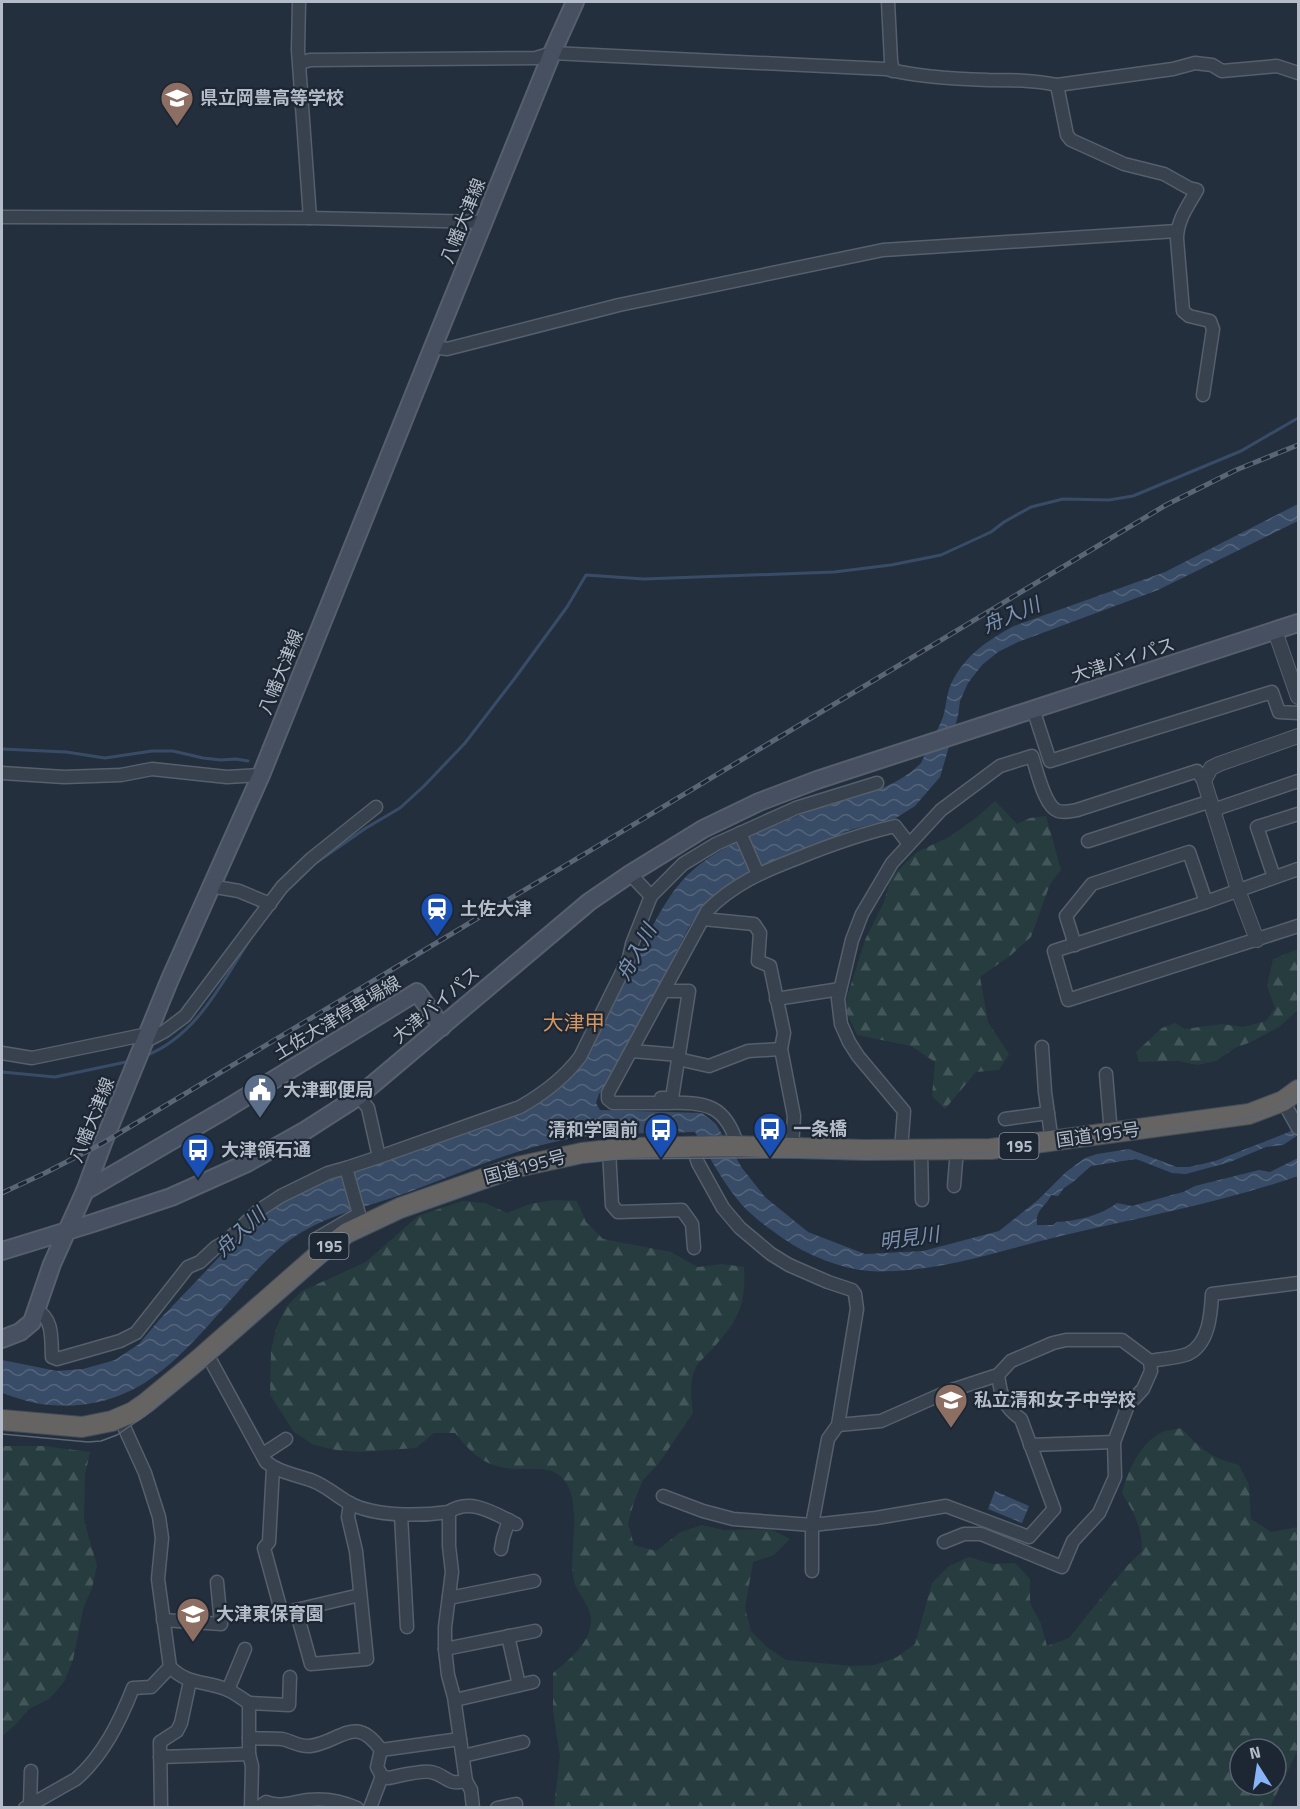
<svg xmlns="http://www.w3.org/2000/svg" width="1300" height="1809" viewBox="0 0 1300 1809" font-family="'Titillium Web','Noto Sans JP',sans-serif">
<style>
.forest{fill:url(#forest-firs);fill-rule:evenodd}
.water{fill:url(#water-waves)}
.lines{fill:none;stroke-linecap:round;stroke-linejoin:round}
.stream{stroke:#394c67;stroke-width:3}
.minor-casing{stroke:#565f6c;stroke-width:15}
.tertiary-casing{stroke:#565f6c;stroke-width:16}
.secondary-casing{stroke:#565f6c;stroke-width:20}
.trunk-casing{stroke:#434c59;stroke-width:22}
.minor{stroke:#38414e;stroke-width:12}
.tertiary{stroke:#38414e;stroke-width:14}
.secondary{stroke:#465061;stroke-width:16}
.trunk{stroke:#656462;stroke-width:20}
.tram{stroke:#5a6575;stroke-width:1.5}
.rail-casing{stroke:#5a6575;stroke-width:5}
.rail{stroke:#1d2633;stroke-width:3;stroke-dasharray:9;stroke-linecap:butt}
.labels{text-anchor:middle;stroke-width:4.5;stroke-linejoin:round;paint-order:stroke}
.shield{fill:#1d2633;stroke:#878f9c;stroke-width:1.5}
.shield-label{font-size:16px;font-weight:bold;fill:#b4bcc9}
.poi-label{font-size:18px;font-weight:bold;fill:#b4bcc9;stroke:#1d2633;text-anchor:start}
.street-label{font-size:18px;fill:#b4bcc9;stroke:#1d2633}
.water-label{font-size:20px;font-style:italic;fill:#7c92b1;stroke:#1d2633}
.quarter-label{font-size:21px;fill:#d59563;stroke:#1d2633}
</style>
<defs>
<pattern id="forest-firs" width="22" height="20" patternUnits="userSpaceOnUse" patternTransform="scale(1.5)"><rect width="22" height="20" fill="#263c3f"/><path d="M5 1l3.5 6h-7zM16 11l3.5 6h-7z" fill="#435659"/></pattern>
<pattern id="water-waves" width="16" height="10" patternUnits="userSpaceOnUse" patternTransform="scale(1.5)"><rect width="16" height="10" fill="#394c67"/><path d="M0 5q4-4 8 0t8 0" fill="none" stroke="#53647b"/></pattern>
</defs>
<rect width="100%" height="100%" fill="#242f3e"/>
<g class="forest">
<polygon points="995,801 1017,824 1030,818 1046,816 1061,870 1050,884 1031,937 1011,955 980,977 988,1022 1009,1054 999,1070 976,1072 945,1109 932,1096 935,1062 911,1046 857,1035 844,1007 865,940 884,902 891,877 917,852 951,836 977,817"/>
<polygon points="1298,949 1298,1010 1279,1027 1251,1042 1235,1048 1216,1061 1197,1065 1178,1061 1139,1062 1136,1052 1162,1028 1175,1023 1185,1029 1222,1024 1243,1027 1266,1021 1275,1008 1267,986 1273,959"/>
<path d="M553,1200L577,1201L586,1222L603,1239L671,1252L698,1267L722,1264L744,1267C746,1304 739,1319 715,1346C709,1353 700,1360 696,1367C689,1382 691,1397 693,1413L659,1463L643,1480L634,1502L628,1523L634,1545L656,1551L681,1532L702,1525L724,1530L770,1529L790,1539L774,1555L753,1562L745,1608L751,1631L767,1647L786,1660L852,1666L875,1665L897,1657L915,1644L932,1583L949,1566L969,1557L992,1564L1015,1563L1030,1579V1603L1041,1624L1047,1646L1069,1638L1126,1567L1142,1551C1142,1526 1134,1513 1122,1493C1128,1471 1138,1448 1157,1435C1163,1430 1174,1430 1181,1428C1202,1450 1209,1457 1239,1465L1249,1485L1251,1519L1271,1532L1298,1527V1750L1270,1807H554L560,1756L553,1711V1673C569,1660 592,1642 591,1619C590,1604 575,1591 573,1577C569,1548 586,1491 556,1473C549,1468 533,1469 525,1469C490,1470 476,1459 455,1433H434L416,1448L360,1452L336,1450L314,1445L294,1432L270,1395L271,1351L276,1329L286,1307L302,1291L366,1262L418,1216L462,1201L485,1203L507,1213L530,1204ZM1240,1749H1276V1785H1240Z"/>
<polygon points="2,1446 44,1446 90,1452 85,1475 84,1520 97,1566 92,1588 83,1609 73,1660 64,1682 49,1699 29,1709 14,1726 2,1736"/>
</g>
<g class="water">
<path d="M1298,504V521L1158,590L1018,642L998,652L982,665L968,683L960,701L958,716L940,777L915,806L896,818L850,830L742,877L721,890L702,907L689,927L620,1062L599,1094L596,1103L600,1110L702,1113L716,1124L742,1168L765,1197L808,1232L865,1254L923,1251L999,1231L1038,1200L1066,1172L1085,1158L1097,1154L1129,1149L1177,1167H1189L1215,1161L1289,1132L1298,1125V1135L1283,1145L1266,1147L1230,1162L1186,1174L1172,1173L1136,1159L1091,1166L1073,1182L1064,1188L1058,1196L1051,1195C1046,1207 1035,1209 1037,1225H1053L1057,1222C1078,1221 1101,1215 1117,1203L1132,1206L1183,1192L1195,1186L1259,1170L1270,1172L1298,1158V1176C1223,1202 1143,1217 1065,1235C1009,1248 954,1268 896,1271C887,1271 877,1272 869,1271C839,1268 809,1256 784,1239C770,1229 754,1218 742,1205C723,1183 710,1158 695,1132C648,1134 597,1131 550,1143C501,1154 449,1178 400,1195C367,1207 332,1214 302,1232C276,1247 256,1271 236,1294C180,1357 136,1416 41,1404C28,1402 14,1397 2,1393V1360L57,1371L83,1369L115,1360L139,1344L160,1319L248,1227L275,1206L311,1187L334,1179L513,1117C548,1101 568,1084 589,1053C604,1022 620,991 636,960C653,926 668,889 699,865C730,841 769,828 805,813C843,798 891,794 921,763C928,748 937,732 943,717C946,708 946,698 949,689C961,658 986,641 1014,626L1165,572Z"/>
<polygon points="995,1491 1029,1506 1022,1523 988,1509"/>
</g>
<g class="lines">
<g class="stream">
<polyline points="2,749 66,752 105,758 152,751 173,751 203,758 221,760 236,759 248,761"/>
<polyline points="310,867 366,828 400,808 424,786 465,743 515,678 567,607 586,575 644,579 834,572 891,565 941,555 991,532 1004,522 1031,507 1063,499 1109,500 1133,496 1241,451 1298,418"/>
<path d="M145,1056C197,1036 222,982 251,938"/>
<polyline points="2,1072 55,1077 131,1061"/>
</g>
<g class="minor-casing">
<g id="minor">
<polyline points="299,2 298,50 310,218"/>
<polyline points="888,2 891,61 893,71"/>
<path d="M300,63L310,60L536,58L552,53L886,69C919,77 954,79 988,80C1011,80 1034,80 1057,85L1067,135L1071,140L1124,164L1164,174L1189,188L1197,190C1188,206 1177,220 1177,239L1183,311L1189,316L1210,321L1213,329L1203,395"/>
<polyline points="1057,85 1173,69 1195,63 1212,65 1222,71 1277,66 1298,73"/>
<polyline points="2,217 310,218 484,222"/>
<polyline points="433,347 447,349 619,305 883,250 1177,231"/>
<polyline points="1033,709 1050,761 1272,692 1279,712 1298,713"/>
<polyline points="2,773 64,777 121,775 152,769 227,777 261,775"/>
<polyline points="1213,810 1298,781"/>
<polyline points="740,833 758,874"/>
<polyline points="1088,841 1211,801"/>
<polyline points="1298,869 1206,902 1054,951 1068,1000 1298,926"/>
<polyline points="630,874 651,896 683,864 716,844 796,808 877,783"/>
<polyline points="1274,877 1257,827 1298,814"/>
<polyline points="210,886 239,891 270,904"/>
<polyline points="703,919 754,924 760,933 758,961 770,966 784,1033 781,1049 794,1116 792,1147"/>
<polyline points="1075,945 1066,916 1092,884 1189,852 1206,902"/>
<polyline points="776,999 840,989"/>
<polyline points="146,1041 165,1031 185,1016 282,887 311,859 376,807"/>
<polyline points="1042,1047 1045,1092 1052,1142"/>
<polyline points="632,1051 679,1055"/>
<polyline points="2,1053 32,1058 148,1034"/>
<polyline points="678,1059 709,1066 748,1051 781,1049"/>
<polyline points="1106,1074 1111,1134"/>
<polyline points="661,1098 672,1098 689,991 664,991"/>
<polyline points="1283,1101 1298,1128"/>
<polyline points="1005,1119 1048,1113"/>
<polyline points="693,1147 698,1163 723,1208 740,1228 771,1254 789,1265 828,1282 852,1290 855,1294 857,1309 838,1425 828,1439 812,1525 812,1571"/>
<path d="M738,1147C726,1104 706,1102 666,1103C648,1103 631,1103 613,1103L608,1099V1093L707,911C733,884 764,871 798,858C830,845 861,834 895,826L909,844"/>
<polyline points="609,1150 612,1205 618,1212 682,1210 692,1224 694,1248"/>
<path d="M901,1150L904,1111L858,1056L849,1042L841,1024L838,999L852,940L862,914L892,863L941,810L1000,766L1032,756C1037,770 1044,806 1058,811C1064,813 1071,811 1077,810L1197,771L1204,781"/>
<polyline points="921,1150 922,1200"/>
<path d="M379,1157L520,1107C543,1094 564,1078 580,1057L629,958L632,944L651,896"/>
<polyline points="954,1186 957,1149"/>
<polyline points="319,1254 316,1245 316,1239 359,1214 346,1168 379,1157 368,1108 359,1096"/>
<path d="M36,1310C54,1318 51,1340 52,1357L57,1359L120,1341L136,1333L188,1267L200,1262L216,1247L227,1241L258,1211L281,1196L328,1173L346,1168"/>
<path d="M204,1355L212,1363L266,1462C280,1473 297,1475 313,1481C326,1486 337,1496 349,1503C376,1517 420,1516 449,1512V1546L452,1572L445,1627V1649L448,1675L454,1697L466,1781L471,1790L473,1808"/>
<path d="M120,1418L145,1473L159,1517L162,1538L158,1579L170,1667C189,1686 206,1680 228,1690C235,1693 242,1699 249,1703V1754L252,1766L251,1808"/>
<polyline points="838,1425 881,1421 949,1391 998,1375 1011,1361 1053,1343 1066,1340 1122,1340 1150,1361"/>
<polyline points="1030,1445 1114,1442"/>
<polyline points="263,1454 286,1439"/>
<polyline points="273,1468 269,1542 264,1548 282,1614 296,1610 311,1664 367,1659 356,1551 348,1517 350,1503"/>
<path d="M663,1496L703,1511L733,1519L812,1525L876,1518L946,1506L1029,1537L1054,1509L1021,1419C1003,1406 1001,1396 998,1375"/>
<path d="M449,1512C471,1497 495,1514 516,1524"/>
<polyline points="401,1515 407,1627"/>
<path d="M944,1542L964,1534H981L1062,1567L1073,1541L1099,1513L1115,1477L1114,1442L1128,1405L1143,1389L1151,1371L1150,1361C1161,1359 1177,1358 1188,1354C1209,1344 1211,1314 1212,1294L1298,1283"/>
<polyline points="501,1549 503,1538 509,1520"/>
<polyline points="449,1598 534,1581"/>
<polyline points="296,1610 360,1595"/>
<polyline points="163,1620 221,1624 217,1582"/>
<polyline points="508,1636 519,1685"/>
<polyline points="445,1649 535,1631"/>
<polyline points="228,1690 245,1649"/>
<polyline points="455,1700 533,1682"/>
<polyline points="249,1703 289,1705 290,1677"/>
<path d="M249,1738C260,1739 271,1738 282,1739C292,1741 299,1747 310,1746C341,1742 355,1713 381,1750L460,1739"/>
<path d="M381,1750L377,1767L382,1776L388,1778C399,1776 421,1770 431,1772C447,1775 446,1786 466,1781"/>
<polyline points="463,1756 523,1742"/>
<polyline points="160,1757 249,1754"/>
<polyline points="30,1805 31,1771"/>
<path d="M25,1808L76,1779C103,1756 120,1721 133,1688L151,1687L170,1667"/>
<polyline points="161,1808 160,1742 177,1731 181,1723 190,1681"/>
<path d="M258,1808L266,1802C280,1808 293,1802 309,1800C326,1798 341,1801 357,1808"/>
<polyline points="370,1808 382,1776"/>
<polyline points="497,1808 516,1804"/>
</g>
</g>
<g class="tertiary-casing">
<g id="tertiary">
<polyline points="1275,631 1298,697"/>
<polyline points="1257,940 1238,890 1204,781 1211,768 1219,764 1298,736"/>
</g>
</g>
<g class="secondary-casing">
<g id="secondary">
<polyline points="85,1191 226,1109 417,992 442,1027"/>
<polyline points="2,1251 93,1223 171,1197 247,1163 306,1130 359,1096 589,902 630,874 703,829 759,802 817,780 1298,623"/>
<polyline points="2,1339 20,1332 32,1322 52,1264 85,1191 103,1143 170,979 261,775 433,347 552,53 575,2"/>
</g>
</g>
<g class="trunk-casing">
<polyline id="trunk" points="2,1420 82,1427 112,1421 133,1412 146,1403 197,1361 319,1254 347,1233 400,1208 517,1167 582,1153 628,1148 732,1146 865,1150 991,1149 1249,1114 1283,1101 1298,1090"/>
</g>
<use href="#minor" class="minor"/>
<use href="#tertiary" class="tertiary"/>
<use href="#secondary" class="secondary"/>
<use href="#trunk" class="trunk"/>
<polyline class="tram" points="2,1434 88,1442 101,1441 117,1435 146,1415 273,1304 356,1236 390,1220 526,1173 574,1163 617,1159 870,1157 1006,1152 1227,1123 1268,1113 1298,1096"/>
<g class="rail-casing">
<polyline id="rail" points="2,1193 45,1173 103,1143 1166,505 1236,470 1298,445"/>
</g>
<use href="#rail" class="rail"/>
</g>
<defs>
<g id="school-pin" transform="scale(1.725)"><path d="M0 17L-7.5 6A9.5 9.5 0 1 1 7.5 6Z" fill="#8d6e63" stroke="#1d2633"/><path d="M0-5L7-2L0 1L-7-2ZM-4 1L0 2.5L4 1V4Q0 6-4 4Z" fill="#fff"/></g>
<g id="station-pin" transform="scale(1.725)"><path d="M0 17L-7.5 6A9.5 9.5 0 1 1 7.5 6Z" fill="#1a4fb4" stroke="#1d2633"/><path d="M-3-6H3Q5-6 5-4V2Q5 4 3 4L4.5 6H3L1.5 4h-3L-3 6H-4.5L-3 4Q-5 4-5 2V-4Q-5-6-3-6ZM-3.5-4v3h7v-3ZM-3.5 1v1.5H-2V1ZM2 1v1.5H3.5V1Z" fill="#fff"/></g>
<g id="civic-pin" transform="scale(1.725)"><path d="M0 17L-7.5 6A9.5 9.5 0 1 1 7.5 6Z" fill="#5c6f8a" stroke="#1d2633"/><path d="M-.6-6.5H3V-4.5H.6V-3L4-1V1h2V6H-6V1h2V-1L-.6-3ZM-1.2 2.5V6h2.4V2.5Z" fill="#fff"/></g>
<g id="bus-pin" transform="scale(1.725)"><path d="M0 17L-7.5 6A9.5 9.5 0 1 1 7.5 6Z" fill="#1a4fb4" stroke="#1d2633"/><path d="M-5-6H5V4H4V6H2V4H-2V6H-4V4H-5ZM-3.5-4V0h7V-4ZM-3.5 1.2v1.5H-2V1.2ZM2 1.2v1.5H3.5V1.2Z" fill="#fff"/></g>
</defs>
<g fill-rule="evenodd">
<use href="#school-pin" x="177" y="98"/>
<use href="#station-pin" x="437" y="909"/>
<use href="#civic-pin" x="260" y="1090"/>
<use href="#bus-pin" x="770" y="1129"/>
<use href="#bus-pin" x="661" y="1130"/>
<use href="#bus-pin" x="198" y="1150"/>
<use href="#school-pin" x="951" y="1400"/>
<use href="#school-pin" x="193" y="1614"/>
</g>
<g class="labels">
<g class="shield">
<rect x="999.5" y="1133" width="39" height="26" rx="4.5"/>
<rect x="309.5" y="1233" width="39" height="26" rx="4.5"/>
</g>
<g class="shield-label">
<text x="1019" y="1152">195</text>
<text x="329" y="1252">195</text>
</g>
<g class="poi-label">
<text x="200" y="104">県立岡豊高等学校</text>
<text x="460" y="915">土佐大津</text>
<text x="283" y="1096">大津郵便局</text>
<text x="793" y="1135">一条橋</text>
<text x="638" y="1136" text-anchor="end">清和学園前</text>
<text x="221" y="1156">大津領石通</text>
<text x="974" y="1406">私立清和女子中学校</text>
<text x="216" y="1620">大津東保育園</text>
</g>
<g class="street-label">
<text transform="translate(463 221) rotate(-68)" y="6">八幡大津線</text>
<text transform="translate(1123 660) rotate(-18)" y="6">大津バイパス</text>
<text transform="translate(281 672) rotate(-68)" y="6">八幡大津線</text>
<text transform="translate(436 1005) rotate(-40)" y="6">大津バイパス</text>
<text transform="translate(337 1018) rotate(-31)" y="6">土佐大津停車場線</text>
<text transform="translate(92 1120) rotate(-68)" y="6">八幡大津線</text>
<text transform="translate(1098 1135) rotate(-8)" y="6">国道195号</text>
<text transform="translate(525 1167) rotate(-15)" y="6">国道195号</text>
</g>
<g class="water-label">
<text transform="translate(1011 615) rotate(-23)" y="7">舟入川</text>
<text transform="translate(636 952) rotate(-61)" y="7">舟入川</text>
<text transform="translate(240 1232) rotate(-43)" y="7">舟入川</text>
<text transform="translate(909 1238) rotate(-8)" y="7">明見川</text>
</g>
<g class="quarter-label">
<text x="574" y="1030">大津甲</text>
</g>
</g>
<rect width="1300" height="1809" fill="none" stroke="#b4bcc9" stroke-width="6"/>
<g transform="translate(1258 1767) rotate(348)"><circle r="28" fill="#1d2633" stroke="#59626f" stroke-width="1.5"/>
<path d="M0-4.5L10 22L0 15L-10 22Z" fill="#8ab4f8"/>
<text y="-9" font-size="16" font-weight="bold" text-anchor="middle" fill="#b4bcc9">N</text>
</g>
</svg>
